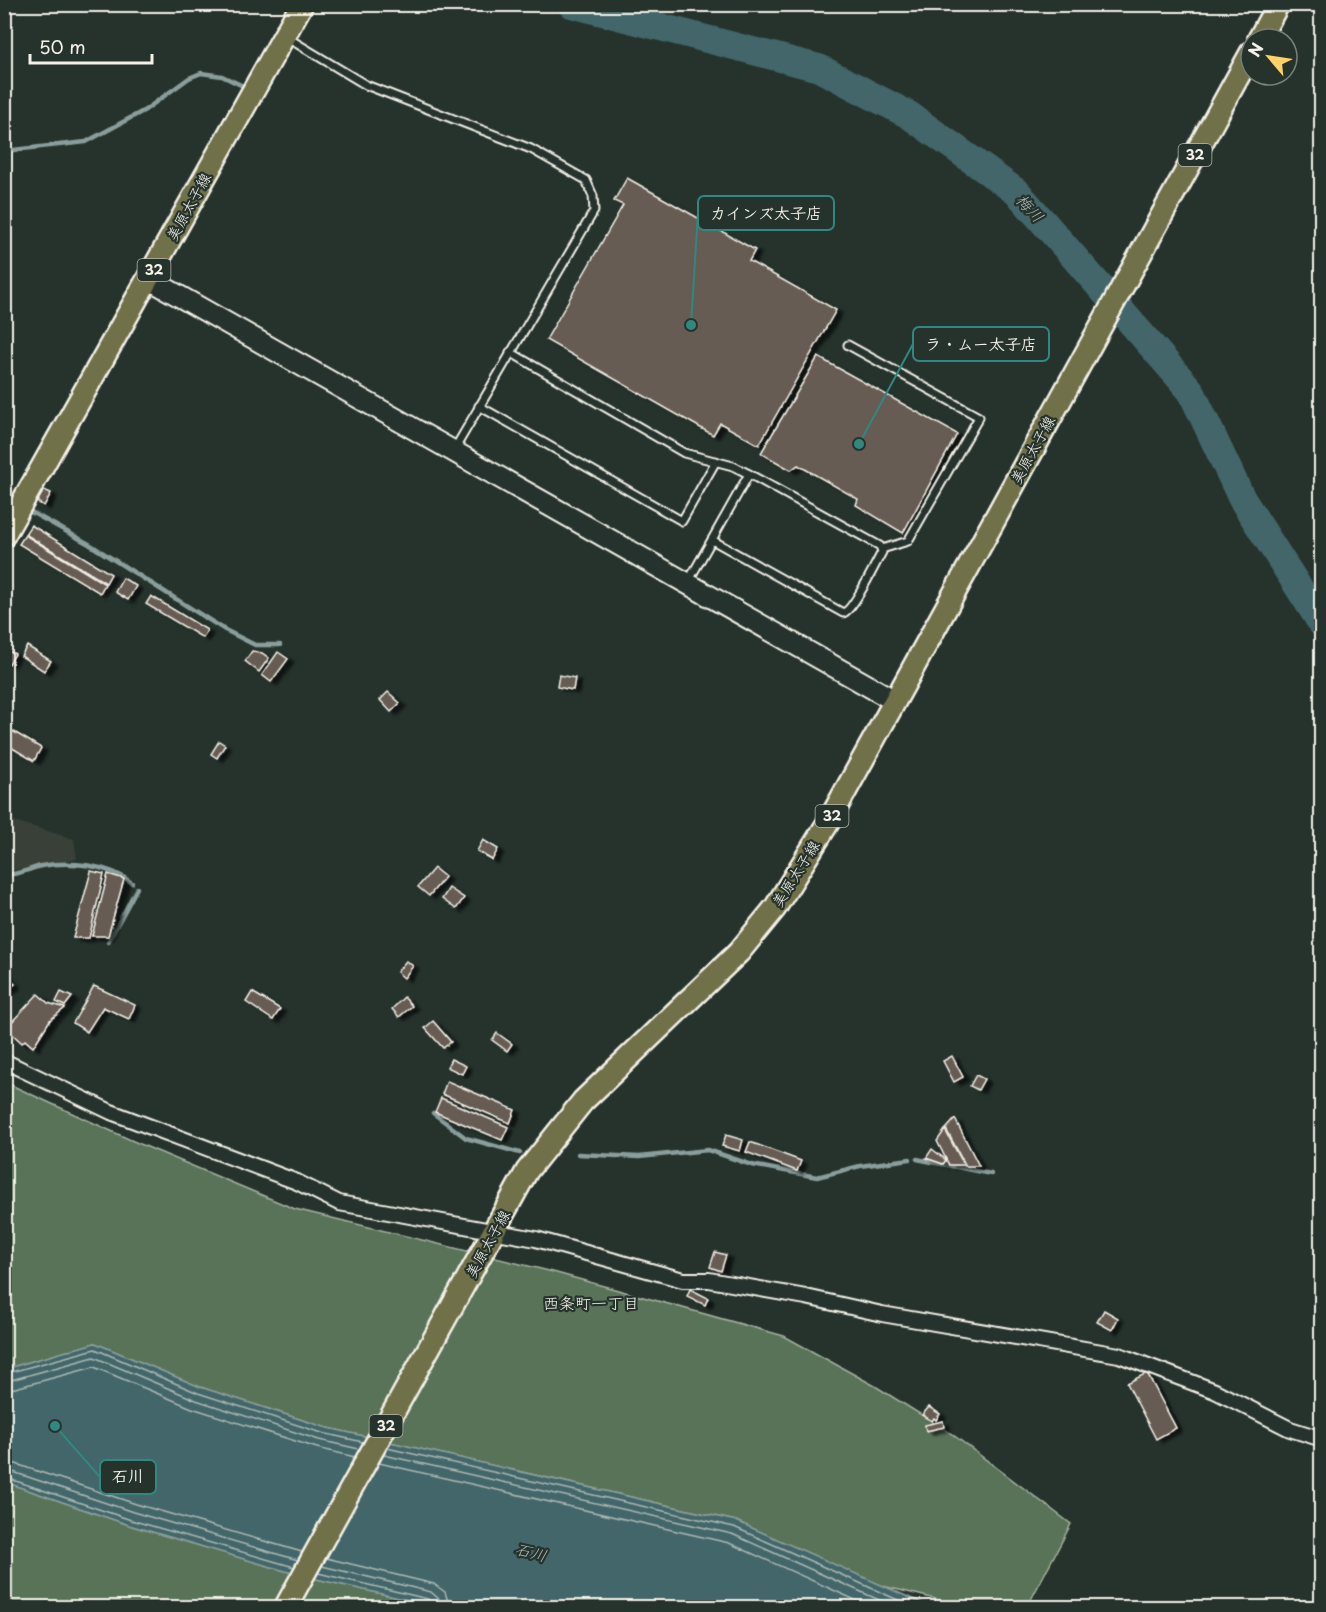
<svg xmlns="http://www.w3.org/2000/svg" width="1326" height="1612" viewBox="0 0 1326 1612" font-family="'Playpen Sans','Klee One',sans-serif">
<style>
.built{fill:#393f38}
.green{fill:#597359;stroke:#a6b2a0;stroke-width:1.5}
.water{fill:#436669;stroke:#8a9e9c;stroke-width:1.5}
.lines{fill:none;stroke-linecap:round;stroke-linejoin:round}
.shore{stroke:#adb9b5;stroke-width:1.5}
.stream{stroke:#8a9e9c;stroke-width:4.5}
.river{stroke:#436669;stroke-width:28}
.building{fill:#665b52;stroke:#f4f1e8;stroke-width:1.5;filter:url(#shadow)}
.lane-casing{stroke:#f4f1e8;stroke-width:11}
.street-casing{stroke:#f4f1e8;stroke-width:18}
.secondary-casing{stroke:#f4f1e8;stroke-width:24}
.primary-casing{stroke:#f4f1e8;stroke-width:26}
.lane{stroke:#26332d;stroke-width:7}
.street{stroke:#26332d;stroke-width:14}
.secondary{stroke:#26332d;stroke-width:20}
.primary{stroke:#6f704a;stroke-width:21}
.labels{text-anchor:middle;stroke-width:4.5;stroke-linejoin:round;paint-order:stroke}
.shield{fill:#26332d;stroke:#b6b8b0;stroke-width:1.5}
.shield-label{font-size:14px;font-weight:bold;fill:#f4f1e8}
.street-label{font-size:15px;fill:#f4f1e8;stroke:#26332d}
.water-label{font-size:16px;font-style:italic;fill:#adb9b5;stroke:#26332d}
.neighbourhood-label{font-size:16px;fill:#f4f1e8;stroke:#26332d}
.leader{fill:none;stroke:#318880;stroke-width:2}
.callout-dot{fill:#318880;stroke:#26332d;stroke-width:2}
.callout{fill:#26332d;stroke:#318880;stroke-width:2}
.callout-label{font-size:16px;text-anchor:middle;font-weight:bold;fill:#f4f1e8}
</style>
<defs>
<filter id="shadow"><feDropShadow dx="6" dy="3.5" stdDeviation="1.5" flood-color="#0009"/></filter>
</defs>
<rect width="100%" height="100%" fill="#26332d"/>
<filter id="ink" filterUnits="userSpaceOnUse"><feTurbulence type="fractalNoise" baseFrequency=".0167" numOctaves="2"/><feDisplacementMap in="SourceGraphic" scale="12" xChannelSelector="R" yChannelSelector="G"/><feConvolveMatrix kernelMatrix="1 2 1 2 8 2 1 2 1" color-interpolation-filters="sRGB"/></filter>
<g filter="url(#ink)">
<polygon class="built" points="4,818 74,839 77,859 5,872"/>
<g class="green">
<polygon points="5,1078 13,1086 133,1141 295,1209 553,1272 784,1336 875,1386 952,1434 1071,1524 1027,1607 968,1607 875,1584 736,1521 324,1427 200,1387 95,1343 5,1369"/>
<polygon points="5,1482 129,1525 299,1575 439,1607 5,1608"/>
</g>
<polygon class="water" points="95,1343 200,1387 324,1427 736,1521 931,1607 439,1607 299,1575 129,1525 5,1482 5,1369"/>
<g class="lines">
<g class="shore">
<polyline points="4,1374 95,1349 198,1393 322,1433 363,1442"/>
<polyline points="4,1382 94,1357 196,1400 319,1440 359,1449"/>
<polyline points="4,1391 94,1367 192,1408 317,1448 355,1457"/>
<polyline points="387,1448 734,1527 916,1608"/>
<polyline points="384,1455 732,1534 897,1608"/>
<polyline points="4,1460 136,1504 302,1552"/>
<polyline points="379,1463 729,1543 873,1608"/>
<polyline points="4,1469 133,1512 298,1560"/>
<polyline points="4,1477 131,1520 294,1567"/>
<polyline points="326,1558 434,1584 445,1592 450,1608"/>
<polyline points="322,1566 431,1592 439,1599 441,1608"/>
<polyline points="318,1573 428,1599 433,1608"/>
</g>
<g class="stream">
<polyline points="4,151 86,142 145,110 189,78 201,73 222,76 243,86"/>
<polyline points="4,498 11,501"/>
<polyline points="31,512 89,544 225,630 255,645 280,645"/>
<path d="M4,875C17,875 29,869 41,866C70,861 108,864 132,883"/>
<polyline points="108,942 137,888"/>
<polyline points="433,1113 466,1138 520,1153"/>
<polyline points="578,1154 639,1157 708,1150 752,1165 817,1177 860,1166 910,1159"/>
<polyline points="917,1159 991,1174"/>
</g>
<polyline class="river" points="571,4 819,68 909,115 1018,193 1191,391 1242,499 1322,624"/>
</g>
<g class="building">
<polygon points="627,178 755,250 749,261 836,310 759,445 720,423 713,435 546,340 623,205 614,201"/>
<polygon points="818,357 957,434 903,533 856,505 858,499 798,465 791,470 761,453"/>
<polygon points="44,490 51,493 44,506 37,502"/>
<polygon points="31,525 111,574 106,583 25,534"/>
<polygon points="25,535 105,584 100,593 19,544"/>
<polygon points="123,578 136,586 128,600 115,592"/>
<polygon points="151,596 207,630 203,638 146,604"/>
<polygon points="27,646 51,661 44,671 21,656"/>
<polygon points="4,648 15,654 9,664 4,661"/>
<polygon points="252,651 262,653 269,658 259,672 245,661"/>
<polygon points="278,652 288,659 271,682 262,675"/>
<polygon points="559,675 575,678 573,690 557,687"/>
<polygon points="388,692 400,703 391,712 380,700"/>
<polygon points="4,726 41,748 34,761 4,743"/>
<polygon points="219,741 225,745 217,758 211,754"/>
<polygon points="483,840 498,849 492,860 477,851"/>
<polygon points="434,868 445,877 429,896 418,887"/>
<polygon points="91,871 104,874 89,938 73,938"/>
<polygon points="108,874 124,879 108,936 92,936"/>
<polygon points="449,888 464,898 456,909 442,899"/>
<polygon points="406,961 413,966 404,978 397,972"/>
<polygon points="4,969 9,979 15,984 4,994"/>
<polygon points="94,986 135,1005 129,1019 103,1007 87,1032 73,1023"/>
<polygon points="61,992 72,997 65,1006 56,1002"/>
<polygon points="252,992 280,1009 273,1020 246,1002"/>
<polygon points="38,994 48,1003 65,1008 50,1020 33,1047 25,1040 22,1043 6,1028"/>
<polygon points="404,997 412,1006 399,1017 392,1009"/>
<polygon points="433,1021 451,1042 443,1048 425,1028"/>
<polygon points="497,1033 512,1044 507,1051 492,1040"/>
<polygon points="952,1056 963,1077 954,1082 943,1061"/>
<polygon points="451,1059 466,1066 462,1074 447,1067"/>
<polygon points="976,1075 984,1079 978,1090 970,1086"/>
<polygon points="447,1081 515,1110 510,1123 442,1094"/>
<polygon points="441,1098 508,1127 502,1140 435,1112"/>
<polygon points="955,1119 979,1166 966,1166 946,1129"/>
<polygon points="945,1130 964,1165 949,1165 937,1141"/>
<polygon points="726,1135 743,1140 740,1151 722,1146"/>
<polygon points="750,1142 801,1161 797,1171 746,1152"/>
<polygon points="932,1149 946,1160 943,1164 926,1158"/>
<polygon points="715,1252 726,1255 721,1271 710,1267"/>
<polygon points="690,1289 708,1298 705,1305 687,1296"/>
<polygon points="1104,1310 1118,1318 1112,1330 1097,1322"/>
<polygon points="1147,1373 1176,1428 1156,1439 1127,1383"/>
<polygon points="929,1407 940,1414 936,1420 934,1418 932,1421 922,1415"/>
<polygon points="943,1421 944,1427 926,1431 925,1425"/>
</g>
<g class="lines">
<g class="lane-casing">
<g id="lane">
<polyline points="286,37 366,85 531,149 586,180 593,196 594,211 454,450"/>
<polyline points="848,345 979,417 908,541 882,549"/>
<polyline points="510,352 684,453 733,466 749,474 688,582"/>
<polyline points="479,406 682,521 716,461"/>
<path d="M712,540L843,613C853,611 876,563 882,552L880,546L749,474"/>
</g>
</g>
<g class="street-casing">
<polyline id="street" points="4,1061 111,1112 297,1182 339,1203 536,1239 683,1280 709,1280 806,1297 882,1314 1119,1355 1215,1391 1290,1429 1322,1439"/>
</g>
<g class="secondary-casing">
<polyline id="secondary" points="149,279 895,701"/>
</g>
<g class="primary-casing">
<g id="primary">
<polyline points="1259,39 1278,4"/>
<polyline points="4,535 302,4"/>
<polyline points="285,1608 527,1171 583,1101 739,952 775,908 829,821 1251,53"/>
</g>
</g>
<use href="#lane" class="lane"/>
<use href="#street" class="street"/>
<use href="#secondary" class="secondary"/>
<use href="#primary" class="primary"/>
</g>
</g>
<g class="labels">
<g class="shield">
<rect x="1178.5" y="144" width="33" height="22" rx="4.5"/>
<rect x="137.5" y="259" width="33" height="22" rx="4.5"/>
<rect x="815.5" y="805" width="33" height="22" rx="4.5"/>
<rect x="369.5" y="1415" width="33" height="22" rx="4.5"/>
</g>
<g class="shield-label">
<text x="1195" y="160">32</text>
<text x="154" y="275">32</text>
<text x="832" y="821">32</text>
<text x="386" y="1431">32</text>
</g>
<g class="street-label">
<text transform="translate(189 207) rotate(-61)" y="5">美原太子線</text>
<text transform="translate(1033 450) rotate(-61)" y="5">美原太子線</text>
<text transform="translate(796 874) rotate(-58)" y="5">美原太子線</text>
<text transform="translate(488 1244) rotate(-61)" y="5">美原太子線</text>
</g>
<g class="water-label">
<text transform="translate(1030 208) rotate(47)" y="6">梅川</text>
<text transform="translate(531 1552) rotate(15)" y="6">石川</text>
</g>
<g class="neighbourhood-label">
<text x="591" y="1309">西条町一丁目</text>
</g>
</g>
<path class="leader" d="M691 325L698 213M859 444L913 344M55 1426L100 1477"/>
<g class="callout-dot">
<circle cx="691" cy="325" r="6"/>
<circle cx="859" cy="444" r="6"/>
<circle cx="55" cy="1426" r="6"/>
</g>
<g class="callout">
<rect x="698" y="196" width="136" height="34" rx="6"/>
<rect x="913" y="327" width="136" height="34" rx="6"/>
<rect x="100" y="1460" width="56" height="34" rx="6"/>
</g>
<g class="callout-label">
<text x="766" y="219">カインズ太子店</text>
<text x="981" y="350">ラ・ムー太子店</text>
<text x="128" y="1482">石川</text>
</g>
<rect width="1326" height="1612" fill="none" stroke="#26332d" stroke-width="24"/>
<rect x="12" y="12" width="1302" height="1588" fill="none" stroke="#f4f1e8" stroke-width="2" filter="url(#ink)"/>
<g transform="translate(1269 57) rotate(299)"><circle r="28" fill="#26332d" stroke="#787f78" stroke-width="1.5"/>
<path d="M0-4.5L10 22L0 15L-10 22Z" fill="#ffd166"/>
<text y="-9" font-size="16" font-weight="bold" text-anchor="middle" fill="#f4f1e8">N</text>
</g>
<path d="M30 54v9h122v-9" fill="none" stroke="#f4f1e8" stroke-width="3"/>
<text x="39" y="54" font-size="18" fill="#f4f1e8" stroke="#26332d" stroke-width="4.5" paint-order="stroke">50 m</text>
</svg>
